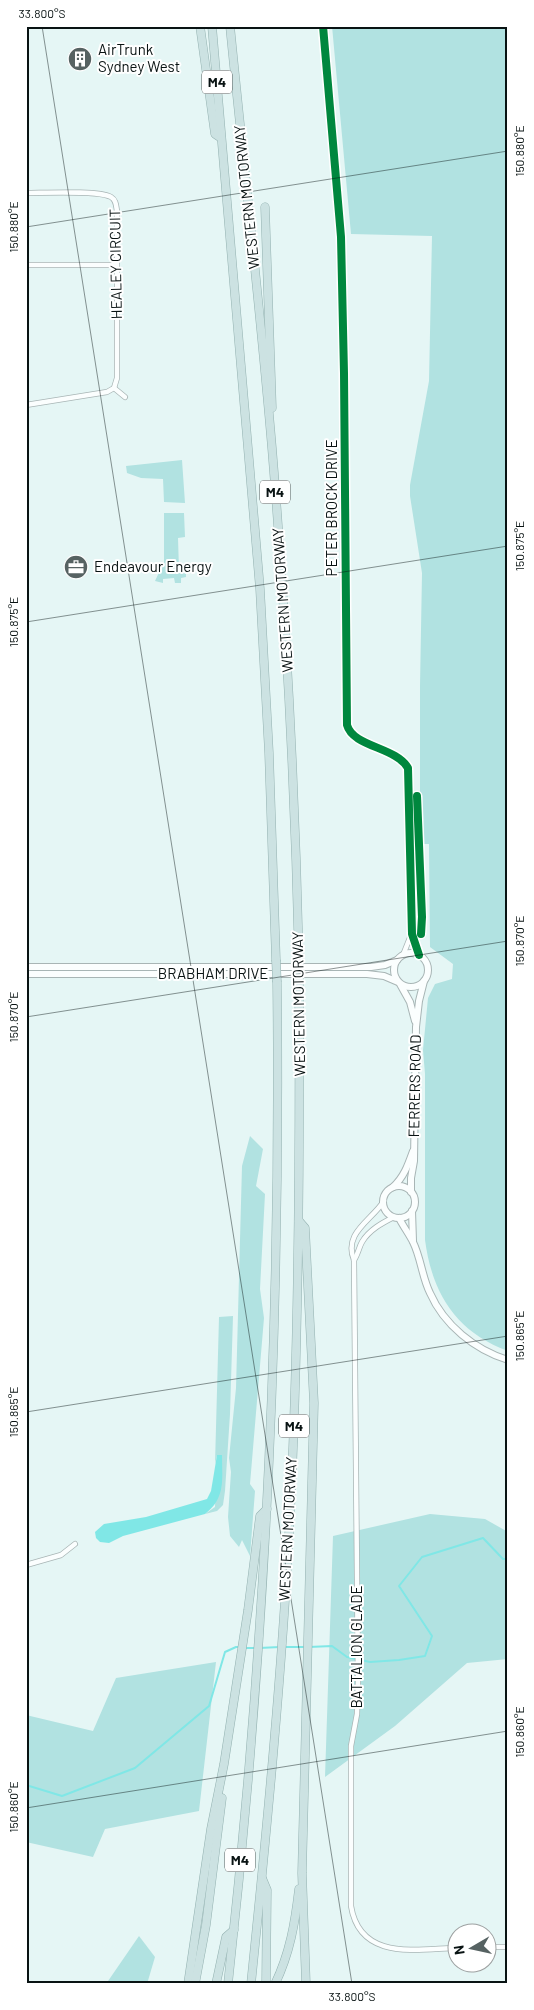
<svg xmlns="http://www.w3.org/2000/svg" width="534" height="2010" viewBox="0 0 534 2010" font-family="Barlow,sans-serif">
<style>
.green{fill:#b1e2e1}
.water{fill:#80e7e6}
.lines{fill:none;stroke-linecap:round;stroke-linejoin:round}
.stream{stroke:#80e7e6;stroke-width:2}
.street-casing{stroke:#a8b5b5;stroke-width:6}
.secondary-casing{stroke:#a8b5b5;stroke-width:8}
.highway-casing{stroke:#93b1b0;stroke-width:9}
.street{stroke:#fbfefe;stroke-width:4.5}
.secondary{stroke:#fbfefe;stroke-width:6}
.highway{stroke:#cce2e2;stroke-width:8}
.highway-bridge-casing{stroke:#93b1b0;stroke-width:9;stroke-linecap:butt}
.highway-bridge{stroke:#cce2e2;stroke-width:8}
.cycleway-casing{stroke:#fff;stroke-width:11}
.cycleway{stroke:#00873e;stroke-width:8}
.ticks{fill:none;stroke:#091313;stroke-width:1;stroke-opacity:0.45}
.labels{text-anchor:middle;stroke-width:4;stroke-linejoin:round;paint-order:stroke}
.shield{fill:#fff;stroke:#535a5a;stroke-width:1}
.shield-label{font-size:14px;font-weight:bold;fill:#091313}
.poi-label{font-size:15px;fill:#091313;stroke:#fff;text-anchor:start}
.street-label{font-size:15px;fill:#091313;stroke:#fff}
.neatline{fill:none;stroke:#091313;stroke-width:2}
.ticks-label{font-size:12px;text-anchor:middle;fill:#091313}
</style>
<rect width="100%" height="100%" fill="#e5f6f5"/>
<g class="green">
<path d="M332,26H508V1351C456,1332 432,1293 425,1240V1074L423,1050L428,998L435,984L452,979L453,964L430,947L429,844H420V686L422,573L410,496V485L429,381L432,236L351,234Z"/>
<polygon points="182,460 185,503 164,502 163,479 141,478 127,473 126,466"/>
<polygon points="164,513 184,513 185,537 178,538 179,570 186,570 186,577 181,578 181,583 175,583 174,578 163,579 163,583 155,581 164,562"/>
<polygon points="250,1136 263,1149 256,1186 265,1194 260,1289 264,1318 250,1484 255,1491 250,1556 242,1540 239,1547 230,1536 228,1517 231,1472 229,1458 236,1388 242,1166"/>
<polygon points="233,1316 230,1414 225,1491 223,1505 217,1511 205,1514 215,1507 217,1455 215,1464 219,1317"/>
<polygon points="430,1514 485,1519 508,1532 508,1659 467,1663 395,1726 325,1777 333,1536"/>
<polygon points="216,1662 199,1811 105,1829 93,1857 26,1842 26,1715 93,1731 116,1678"/>
<polygon points="139,1936 155,1957 147,1984 106,1984"/>
</g>
<path class="water" d="M217,1455H222C222,1479 226,1498 205,1514L123,1536L109,1543L100,1542L96,1538L95,1532L104,1524L146,1517L207,1499L211,1491Z"/>
<g class="lines">
<g class="stream">
<polyline points="284,1647 305,1647"/>
<polyline points="309,1647 332,1646 347,1657 370,1662 399,1660 425,1656 432,1636 399,1586 422,1557 483,1538 503,1559 508,1559"/>
<polyline points="244,1648 255,1648"/>
<polyline points="259,1648 280,1647"/>
<polyline points="26,1785 62,1796 135,1768 209,1706 225,1652 236,1647 240,1647"/>
</g>
<g class="street-casing">
<g id="street">
<path d="M323,26L341,237L344,373L347,725C353,747 396,747 408,768L412,934L419,955"/>
<path d="M26,193C43,193 99,190 111,197C116,200 116,205 117,211V378L114,388L107,392L26,405"/>
<polyline points="26,265 117,265"/>
<polyline points="114,388 125,397"/>
<polyline points="403,955 411,935"/>
<path d="M384,1201C371,1221 343,1233 354,1260L358,1681L357,1714L351,1746V1906C360,1961 416,1949 456,1948"/>
<path d="M354,1260C358,1254 359,1247 362,1242C369,1230 382,1223 394,1217"/>
<polyline points="26,1565 61,1555 75,1544"/>
<polyline points="486,1947 508,1947"/>
</g>
</g>
<g class="secondary-casing">
<g id="secondary">
<circle cx="411" cy="970" r="17"/>
<polyline points="26,967 371,967 385,965 397,960"/>
<polyline points="26,974 367,974 384,976 398,982"/>
<polyline points="400,984 410,1002 415,1021"/>
<circle cx="399" cy="1202" r="16"/>
<path d="M393,1187C404,1177 408,1165 413,1151"/>
<polyline points="411,1192 411,1178 414,1161 416,1027 419,1001 424,981"/>
<polyline points="412,1211 413,1241"/>
<path d="M399,1218C403,1226 409,1234 413,1242C421,1258 422,1277 430,1293C444,1325 475,1350 508,1360"/>
</g>
</g>
<g class="highway-casing">
<g id="highway">
<polyline points="200,26 215,134 221,138"/>
<polyline points="212,26 260,589 269,753 276,960"/>
<path d="M230,26C244,167 260,307 272,448C286,618 295,789 299,960"/>
<polyline points="265,207 272,408"/>
<polyline points="299,1221 305,1228 314,1403 302,1873 306,1984"/>
<polyline points="262,1878 267,1890 266,1984"/>
<polyline points="188,1984 211,1829 224,1764 248,1610 260,1516 267,1509"/>
<polyline points="195,1984 206,1925 222,1798"/>
<polyline points="216,1984 226,1937 234,1930"/>
<path d="M228,1984C265,1651 281,1317 277,982"/>
<path d="M251,1984C267,1828 282,1672 290,1516C299,1338 300,1160 299,981"/>
<path d="M275,1984C290,1953 295,1923 299,1889"/>
</g>
</g>
<use href="#street" class="street"/>
<use href="#secondary" class="secondary"/>
<use href="#highway" class="highway"/>
<g class="highway-bridge-casing">
<g id="highway-bridge">
<polyline points="276,960 277,982"/>
<polyline points="299,960 299,981"/>
</g>
</g>
<use href="#highway-bridge" class="highway-bridge"/>
<g class="cycleway-casing">
<g id="cycleway">
<path d="M323,26L341,237L344,373L347,725C353,747 396,747 408,768L412,934L419,955"/>
<polyline points="417,796 422,917 421,934"/>
</g>
</g>
<use href="#cycleway" class="cycleway"/>
</g>
<path class="ticks" d="M42,26L352,1984M26,227L508,151M26,622L508,546M26,1017L508,941M26,1412L508,1336M26,1808L508,1731"/>
<defs>
<g id="building-disc" transform="scale(1.25)"><circle r="9.5" fill="#566262" stroke="#fff"/><path d="M-4-6H4V6H1V3H-1V6H-4ZM-2.5-4.3h1.7v1.8h-1.7ZM.8-4.3h1.7v1.8H.8ZM-2.5-1h1.7V.8h-1.7ZM.8-1h1.7V.8H.8Z" fill="#fff"/></g>
<g id="office-disc" transform="scale(1.25)"><circle r="9.5" fill="#566262" stroke="#fff"/><path d="M-6-3h4V-5.5h4V-3h4V5H-6ZM-1-4.5V-3h2v-1.5ZM-6 0V1H6V0Z" fill="#fff"/></g>
</defs>
<g fill-rule="evenodd">
<use href="#building-disc" x="80" y="59"/>
<use href="#office-disc" x="76" y="567"/>
</g>
<g class="labels">
<g class="shield">
<rect x="202" y="70.5" width="30" height="23" rx="4"/>
<rect x="260" y="480.5" width="30" height="23" rx="4"/>
<rect x="279" y="1414.5" width="30" height="23" rx="4"/>
<rect x="225" y="1848.5" width="30" height="23" rx="4"/>
</g>
<g class="shield-label">
<text x="217" y="87">M4</text>
<text x="275" y="497">M4</text>
<text x="294" y="1431">M4</text>
<text x="240" y="1865">M4</text>
</g>
<g class="poi-label">
<text x="98" y="55">AirTrunk<tspan x="98" dy="17">Sydney West</tspan></text>
<text x="94" y="572">Endeavour Energy</text>
</g>
<g class="street-label">
<text transform="translate(247 197) rotate(-96)" y="5">WESTERN MOTORWAY</text>
<text transform="translate(116 264) rotate(-91)" y="5">HEALEY CIRCUIT</text>
<text transform="translate(332 508) rotate(-90)" y="5">PETER BROCK DRIVE</text>
<text transform="translate(283 600) rotate(-94)" y="5">WESTERN MOTORWAY</text>
<text x="213" y="979">BRABHAM DRIVE</text>
<text transform="translate(299 1004) rotate(-91)" y="5">WESTERN MOTORWAY</text>
<text transform="translate(415 1086) rotate(-89)" y="5">FERRERS ROAD</text>
<text transform="translate(288 1529) rotate(-87)" y="5">WESTERN MOTORWAY</text>
<text transform="translate(357 1647) rotate(-90)" y="5">BATTALION GLADE</text>
</g>
</g>
<rect width="534" height="2010" fill="none" stroke="#ffffff" stroke-width="55"/>
<g transform="translate(472 1948) rotate(261)"><circle r="24" fill="#ffffff" stroke="#9da1a1"/>
<path d="M0-4L9 19L0 12L-9 19Z" fill="#566262"/>
<text y="-8" font-size="14" font-weight="bold" text-anchor="middle" fill="#091313">N</text>
</g>
<rect x="28" y="28" width="478" height="1954" class="neatline"/>
<g class="ticks-label">
<text x="42" y="18">33.800°S</text>
<text transform="translate(520 151) rotate(-90)" y="4">150.880°E</text>
<text transform="translate(14 227) rotate(-90)" y="4">150.880°E</text>
<text transform="translate(520 546) rotate(-90)" y="4">150.875°E</text>
<text transform="translate(14 622) rotate(-90)" y="4">150.875°E</text>
<text transform="translate(520 941) rotate(-90)" y="4">150.870°E</text>
<text transform="translate(14 1017) rotate(-90)" y="4">150.870°E</text>
<text transform="translate(520 1336) rotate(-90)" y="4">150.865°E</text>
<text transform="translate(14 1412) rotate(-90)" y="4">150.865°E</text>
<text transform="translate(520 1732) rotate(-90)" y="4">150.860°E</text>
<text transform="translate(14 1807) rotate(-90)" y="4">150.860°E</text>
<text x="352" y="2001">33.800°S</text>
</g>
</svg>
